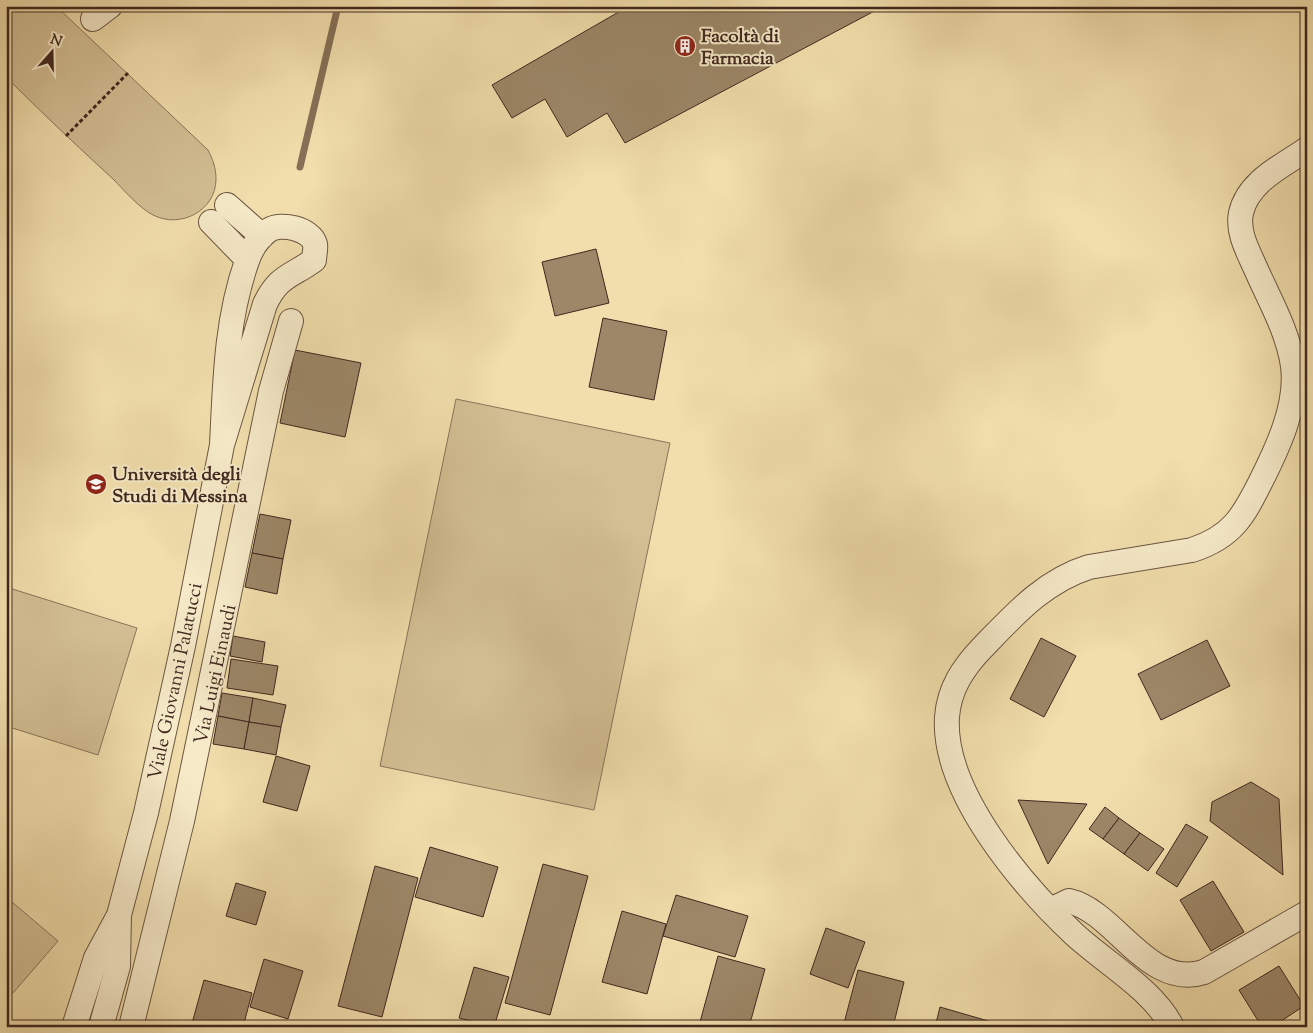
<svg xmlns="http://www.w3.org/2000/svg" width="1313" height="1033" viewBox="0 0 1313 1033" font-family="'Sorts Mill Goudy',serif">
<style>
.green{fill:#d3bf94;stroke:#8a745a}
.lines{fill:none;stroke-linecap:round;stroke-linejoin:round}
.stream{stroke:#867057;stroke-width:7}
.building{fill:#9c8768;stroke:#40281f}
.minor-casing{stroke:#6c5642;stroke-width:26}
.path{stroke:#40281f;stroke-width:3;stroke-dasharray:4 2.5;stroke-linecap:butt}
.minor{stroke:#f6eac9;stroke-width:24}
.labels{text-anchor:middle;stroke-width:4;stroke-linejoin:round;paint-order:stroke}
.poi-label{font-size:19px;font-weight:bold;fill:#40281f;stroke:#f6eac9;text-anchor:start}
.street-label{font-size:19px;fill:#40281f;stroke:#f6eac9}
</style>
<rect width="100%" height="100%" fill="#f1deac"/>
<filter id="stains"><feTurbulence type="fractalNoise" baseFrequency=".004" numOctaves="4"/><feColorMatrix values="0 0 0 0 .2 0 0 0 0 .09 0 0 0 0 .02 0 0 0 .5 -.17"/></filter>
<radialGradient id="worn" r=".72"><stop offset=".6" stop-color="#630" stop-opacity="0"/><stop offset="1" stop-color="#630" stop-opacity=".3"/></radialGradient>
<g class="green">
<path d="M6,6H56L208,150C213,160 216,168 216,179C216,211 180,229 153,215C138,207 125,191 113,179C77,146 41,112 6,77Z"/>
<polygon points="456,399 670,443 594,810 380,766"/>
<polygon points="6,587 137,628 98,755 6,726"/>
<polygon points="6,897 58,941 6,1001"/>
</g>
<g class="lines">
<polyline class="stream" points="300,167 338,6"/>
</g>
<g class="building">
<polygon points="629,6 884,6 625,143 607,113 567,137 545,99 512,118 492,85"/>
<polygon points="596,249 609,303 555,316 542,262"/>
<polygon points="603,318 667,331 654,400 589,387"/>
<polygon points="295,350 361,363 345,437 280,423"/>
<polygon points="260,514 291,520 283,559 252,553"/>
<polygon points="252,553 283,559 277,594 245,587"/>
<polygon points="233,636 265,642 262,662 230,656"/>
<polygon points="1041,638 1076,656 1044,717 1010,699"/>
<polygon points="1207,640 1230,686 1161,720 1138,674"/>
<polygon points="231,659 278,666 273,695 227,688"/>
<polygon points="222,693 253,698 249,722 218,716"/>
<polygon points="253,698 286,705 281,727 249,722"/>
<polygon points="218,716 249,722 244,749 213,744"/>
<polygon points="249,722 281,727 276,755 244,749"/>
<polygon points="276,756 310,766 297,811 263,802"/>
<polygon points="1251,782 1279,799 1283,875 1210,821 1212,802"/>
<polygon points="1018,800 1087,804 1048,864"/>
<polygon points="1105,807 1119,818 1103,839 1089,829"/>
<polygon points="1119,818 1140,833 1124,854 1103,839"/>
<polygon points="1186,824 1208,837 1177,887 1156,873"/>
<polygon points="1140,833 1164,849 1148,871 1124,854"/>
<polygon points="430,847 498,867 483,917 415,897"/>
<polygon points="543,864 588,876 550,1015 505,1003"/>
<polygon points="375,866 418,878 382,1017 338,1006"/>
<polygon points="1213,881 1244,932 1211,951 1180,900"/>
<polygon points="236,883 266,892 256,925 226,916"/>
<polygon points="676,895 748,916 735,957 663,936"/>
<polygon points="622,911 666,924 647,994 602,982"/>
<polygon points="826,928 865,942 848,988 810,974"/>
<polygon points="718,956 765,969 749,1027 717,1027 700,1022"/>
<polygon points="264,959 303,971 288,1019 250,1007"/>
<polygon points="1279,966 1304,1006 1272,1027 1262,1027 1239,990"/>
<polygon points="474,967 509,977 494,1027 459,1018"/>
<polygon points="858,970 904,982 893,1027 843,1027"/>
<polygon points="204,980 252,993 243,1027 191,1027"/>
<polygon points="940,1007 1009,1027 935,1027"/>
</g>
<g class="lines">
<g class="minor-casing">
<g id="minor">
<polyline points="93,19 110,6"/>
<polyline points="227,205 262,236"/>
<polyline points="211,222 247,259"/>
<path d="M1050,910L1069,901C1116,912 1148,990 1204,972L1307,913"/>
<polyline points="74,1027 96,958 117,919"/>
<path d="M101,1027L118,966L119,915L146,813L183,646L222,445L265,304C279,275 291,277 314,260C314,255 316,249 315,244C311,229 281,222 269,230C259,237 251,249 247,261C226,320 225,383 222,445"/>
<polyline points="131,1027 182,821 271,391 291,321"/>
<path d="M1172,1027C1154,990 1104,962 1074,934C1023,886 942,792 947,717C949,689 963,668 982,648C1014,615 1044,581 1089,567L1192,550C1232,537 1243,517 1261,481C1278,447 1298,405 1293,366C1288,331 1269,299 1255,267C1248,251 1237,232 1241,213C1248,181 1283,166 1307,149"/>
</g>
</g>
<polyline class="path" points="66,136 128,73"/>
<use href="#minor" class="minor"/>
</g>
<defs>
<g id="building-disc" transform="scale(1.125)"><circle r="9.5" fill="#8f2418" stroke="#f6eac9"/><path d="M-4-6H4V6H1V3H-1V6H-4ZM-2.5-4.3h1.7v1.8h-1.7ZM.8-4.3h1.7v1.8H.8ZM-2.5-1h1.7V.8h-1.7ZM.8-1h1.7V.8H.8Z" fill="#fff"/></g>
<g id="university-disc" transform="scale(1.125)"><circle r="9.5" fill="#8f2418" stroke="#f6eac9"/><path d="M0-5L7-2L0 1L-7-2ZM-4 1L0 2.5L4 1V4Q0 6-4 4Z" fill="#fff"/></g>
</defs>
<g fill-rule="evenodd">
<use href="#building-disc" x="685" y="46"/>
<use href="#university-disc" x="96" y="484"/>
</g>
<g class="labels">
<g class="poi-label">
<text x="701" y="42">Facoltà di<tspan x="701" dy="22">Farmacia</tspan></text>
<text x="112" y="480">Università degli<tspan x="112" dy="22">Studi di Messina</tspan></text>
</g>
<g class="street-label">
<text transform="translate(214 674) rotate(-78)" y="7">Via Luigi Einaudi</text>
<text transform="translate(174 681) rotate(-78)" y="7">Viale Giovanni Palatucci</text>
</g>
</g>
<rect width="1313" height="1033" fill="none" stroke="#f1deac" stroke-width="25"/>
<rect x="8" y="8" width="1298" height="1018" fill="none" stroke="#40281f" stroke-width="2.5"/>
<rect x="12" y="12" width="1288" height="1008" fill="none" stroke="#40281f"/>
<g transform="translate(52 52) rotate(20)" stroke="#f6eac9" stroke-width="4" paint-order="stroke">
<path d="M0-4L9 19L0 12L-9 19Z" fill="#40281f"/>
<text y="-8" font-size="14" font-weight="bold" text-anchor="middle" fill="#40281f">N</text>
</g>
<rect width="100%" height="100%" filter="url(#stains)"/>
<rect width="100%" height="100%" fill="url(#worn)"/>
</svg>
